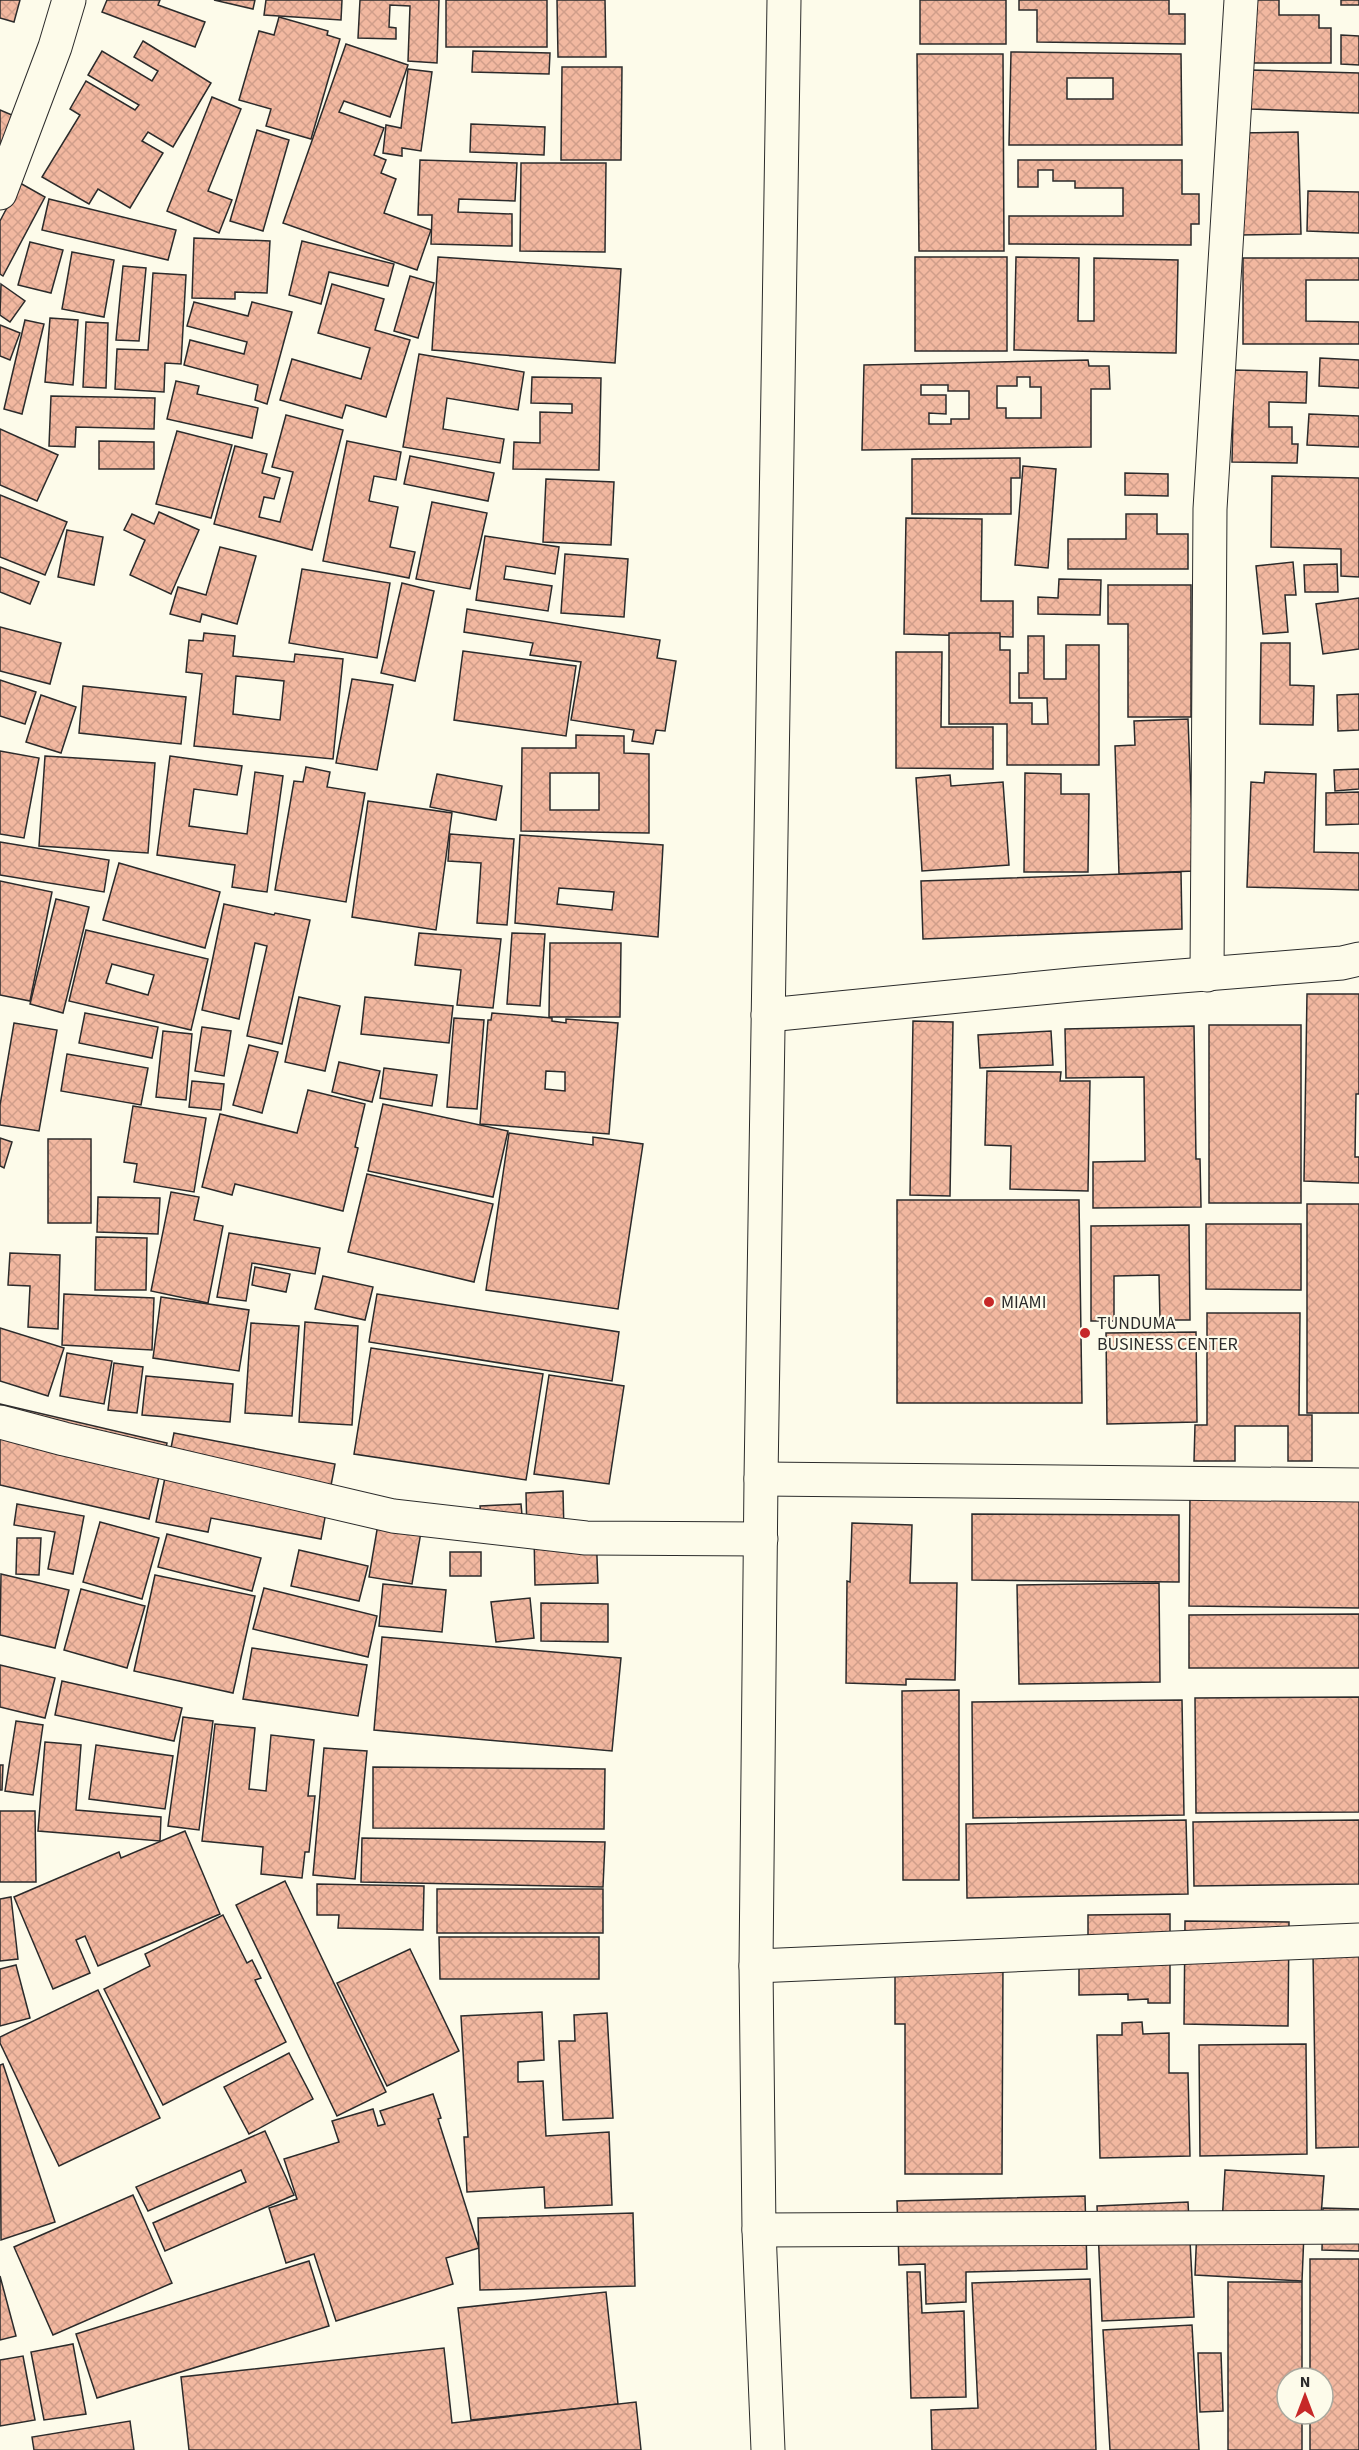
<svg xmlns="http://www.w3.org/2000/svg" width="1359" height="2450" viewBox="0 0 1359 2450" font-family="'Source Sans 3',sans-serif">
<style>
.building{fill:url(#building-cross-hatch);stroke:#2b2b2b;stroke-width:1.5;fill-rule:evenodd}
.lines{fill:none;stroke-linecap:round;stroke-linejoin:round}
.minor-casing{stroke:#2b2b2b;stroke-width:35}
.trunk-casing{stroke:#2b2b2b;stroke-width:35}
.minor{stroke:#fdfbea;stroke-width:33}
.trunk{stroke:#fdfbea;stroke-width:33}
.poi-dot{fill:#c62828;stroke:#fdfbea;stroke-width:2}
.labels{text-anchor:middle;stroke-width:4.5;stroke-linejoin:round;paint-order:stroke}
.poi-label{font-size:18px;fill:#2b2b2b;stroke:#fdfbea;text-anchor:start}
</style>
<defs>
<pattern id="building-cross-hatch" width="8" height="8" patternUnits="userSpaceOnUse" patternTransform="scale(1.5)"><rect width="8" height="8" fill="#f2b8a0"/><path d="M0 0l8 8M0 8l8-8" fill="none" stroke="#d09e8a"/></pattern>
</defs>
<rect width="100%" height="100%" fill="#fdfbea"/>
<g class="building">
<polygon points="0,0 20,0 14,22 0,18"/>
<polygon points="107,0 160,0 158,5 205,22 195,47 102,12"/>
<polygon points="214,0 255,0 253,9"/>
<polygon points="266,0 342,0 341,20 264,15"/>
<polygon points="360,0 439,0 437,63 408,61 410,6 390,5 389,27 396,28 396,39 358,38"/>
<rect x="446" y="0" width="101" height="47"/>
<polygon points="557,0 605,0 606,57 558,57"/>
<rect x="920" y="0" width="86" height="44"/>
<polygon points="1019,0 1169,0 1169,14 1185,14 1185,44 1037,42 1037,10 1019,10"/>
<polygon points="1239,0 1279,0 1279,15 1319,15 1319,28 1331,28 1331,63 1239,63"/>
<rect x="1341" y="0" width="18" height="5"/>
<polygon points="279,17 328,31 327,35 340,39 311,139 266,126 271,109 239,100 259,31 274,35"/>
<polygon points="1341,35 1359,36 1359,65 1341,64"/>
<polygon points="143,41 211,83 173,147 148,132 142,141 163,153 130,208 98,189 89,204 42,177 80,115 70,109 86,81 135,110 139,105 88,75 102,51 152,81 158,71 134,57"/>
<polygon points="346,44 408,65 390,117 344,101 339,112 384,128 374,155 386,160 381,173 396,179 384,213 431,230 417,270 283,223"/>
<polygon points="473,51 550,53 549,74 472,72"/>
<path d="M1011,52L1181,54L1182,145H1009ZM1067,78H1113V99H1067Z"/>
<polygon points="917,54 1003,54 1004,251 919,251"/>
<polygon points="562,67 622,67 621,160 561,160"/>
<polygon points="408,69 432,72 421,151 402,148 402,156 383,153 386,125 401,128"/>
<polygon points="1251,70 1359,73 1359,113 1251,109"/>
<polygon points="212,97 241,109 208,191 232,200 219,233 167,211"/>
<polygon points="0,110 14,116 0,149"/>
<polygon points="471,124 545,127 544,155 470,152"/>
<polygon points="257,130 289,140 263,231 230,221"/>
<polygon points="1298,132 1301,234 1240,235 1238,133"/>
<polygon points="420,160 517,163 515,201 459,199 458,212 512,214 512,246 431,244 432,215 418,215"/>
<polygon points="1018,160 1182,160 1182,194 1199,194 1199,224 1191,224 1191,245 1009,244 1009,216 1123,216 1123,188 1075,188 1075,181 1053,181 1053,170 1038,170 1038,187 1018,187"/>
<polygon points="521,163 606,163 605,252 520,251"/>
<polygon points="20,183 45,197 3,276 0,274 0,221"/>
<polygon points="1308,191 1359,192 1359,233 1307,231"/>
<polygon points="49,199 176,230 168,260 42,230"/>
<polygon points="194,238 270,241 267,293 235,292 235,299 192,298"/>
<polygon points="302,241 394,264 388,286 329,272 321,304 289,295"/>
<polygon points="30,242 63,250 51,293 18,285"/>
<polygon points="72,252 114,260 104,317 62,309"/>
<polygon points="438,257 621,269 615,363 432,350"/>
<rect x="915" y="257" width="92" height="94"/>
<polygon points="1016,257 1079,258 1078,321 1094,321 1094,258 1178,260 1176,353 1014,350"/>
<polygon points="1243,258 1359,258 1359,280 1306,280 1306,321 1359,322 1359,344 1243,344"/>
<polygon points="123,266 146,268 139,341 116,340"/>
<polygon points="153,273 186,275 181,364 165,363 164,392 115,389 117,349 148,350"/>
<polygon points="410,276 434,283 418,338 394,331"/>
<polygon points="1,284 25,301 10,322 0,315"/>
<polygon points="332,284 384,299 375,330 410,340 386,417 346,405 342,418 280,400 292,359 361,379 370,348 318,333"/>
<polygon points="194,302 248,316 252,302 292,312 267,404 255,400 258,385 184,365 190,340 244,354 247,342 187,326"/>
<polygon points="50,318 78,320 73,385 45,382"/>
<polygon points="25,320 44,324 22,414 4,409"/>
<polygon points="86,322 108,323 106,388 83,387"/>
<polygon points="0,325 20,333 10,360 0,356"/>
<polygon points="419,354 524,372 518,410 447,398 443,429 504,439 500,463 403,447"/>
<polygon points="1320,358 1359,360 1359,388 1319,386"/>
<path d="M1088,360L1089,366H1109L1110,389H1091V447L862,450L864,365ZM1017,377H1030V387H1041V418H1006V408H997V386H1017ZM921,385H948V391H969V419H951V424H929V413L946,414V395H921Z"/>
<polygon points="1234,370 1307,372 1306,403 1269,402 1269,427 1292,427 1292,444 1298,444 1297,463 1232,462"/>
<polygon points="532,377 601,378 599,470 513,469 514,442 540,443 540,412 572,413 572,404 531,403"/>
<polygon points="176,381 199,386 197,394 258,408 252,438 167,419"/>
<polygon points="51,396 155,398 154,429 76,427 75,447 49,446"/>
<polygon points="1309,414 1359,416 1359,447 1307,445"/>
<polygon points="286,415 343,430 312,550 214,524 235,446 267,454 262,473 280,478 274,499 264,497 259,517 280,522 293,472 272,467"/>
<polygon points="0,429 58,455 37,501 0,485"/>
<polygon points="177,431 232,445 211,518 156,504"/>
<polygon points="99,441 154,442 154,469 99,469"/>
<polygon points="347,441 401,452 396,480 374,476 369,501 398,507 390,547 415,552 409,578 323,561"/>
<polygon points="410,456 494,473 488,501 404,484"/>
<polygon points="1020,458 1020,478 1011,478 1011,514 912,514 912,459"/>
<polygon points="1023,466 1056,469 1048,568 1015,565"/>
<polygon points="1125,473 1168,474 1168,496 1125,495"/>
<polygon points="1272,476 1359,478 1359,577 1341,576 1341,549 1271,547"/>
<polygon points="546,479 614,482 611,545 543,542"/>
<polygon points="0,495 67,522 45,575 0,557"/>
<polygon points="432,502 487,513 470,589 416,579"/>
<polygon points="159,512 199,530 171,594 130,575 145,540 124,530 132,514 154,524"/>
<polygon points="1126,514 1157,514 1157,534 1188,534 1188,569 1068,569 1068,539 1126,539"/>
<polygon points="906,518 982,519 981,601 1013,601 1013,637 904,634"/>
<polygon points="67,530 103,537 94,585 58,577"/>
<polygon points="485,536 559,547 555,574 506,566 504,579 552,586 548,611 476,600"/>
<polygon points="220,547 256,556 237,624 202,614 200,622 170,614 178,587 206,595"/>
<polygon points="565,554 628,559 624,617 561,613"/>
<polygon points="1293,562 1296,595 1285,595 1288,632 1263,634 1256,566"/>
<polygon points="1337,564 1338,592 1305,592 1304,565"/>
<polygon points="0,567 39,582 30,604 0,592"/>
<polygon points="302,569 390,583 377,658 289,643"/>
<polygon points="1059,579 1101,580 1100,615 1038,614 1038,597 1058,598"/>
<polygon points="402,583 434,591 415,681 381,673"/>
<polygon points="1108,585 1191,585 1191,717 1128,717 1128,624 1108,624"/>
<polygon points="1359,598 1359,649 1323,654 1316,604"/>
<polygon points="467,609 660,640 657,658 676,661 665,731 656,730 653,744 632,741 634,730 571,720 581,662 530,655 533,643 464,632"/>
<polygon points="0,627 61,643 50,684 0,671"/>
<path d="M204,633L235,636L233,656L294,662L295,654L343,659L333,759L194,746L202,674L186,672L189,640L203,641ZM236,676L284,681L280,720L233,714Z"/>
<polygon points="949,633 1000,633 1000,650 1010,650 1010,703 1032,703 1032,724 1048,724 1047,698 1019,698 1019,673 1028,673 1028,636 1044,636 1044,679 1066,679 1066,645 1099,645 1099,765 1007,765 1007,724 949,724"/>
<polygon points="1261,643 1290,643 1290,685 1314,686 1313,725 1260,724"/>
<polygon points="463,651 576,666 566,736 454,720"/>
<polygon points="896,652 942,652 941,727 993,727 993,769 896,768"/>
<polygon points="352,679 393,685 377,770 336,763"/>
<polygon points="0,680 36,692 25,724 0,716"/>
<polygon points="83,686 186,697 181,744 79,733"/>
<polygon points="1359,694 1359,730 1338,731 1337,695"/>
<polygon points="41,695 76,707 61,753 26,742"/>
<polygon points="1188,719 1194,871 1119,874 1115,746 1135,745 1134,721"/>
<path d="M576,735L624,736V753L649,754V833L521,831L522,748H576ZM550,773H599V810H550Z"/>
<polygon points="0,751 39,758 24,838 0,834"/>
<polygon points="45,756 155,763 148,853 39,846"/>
<polygon points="170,756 242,766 237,795 194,789 189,826 247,834 255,772 283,776 267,892 232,887 235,865 157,855"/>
<polygon points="306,767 330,772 327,787 365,793 346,902 275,890 294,781 303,782"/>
<polygon points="1359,769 1359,789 1335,791 1334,770"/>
<polygon points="1265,772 1316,774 1314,852 1359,853 1359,890 1247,887 1251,782 1264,783"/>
<polygon points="1025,773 1061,774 1061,794 1089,794 1088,872 1024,872"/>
<polygon points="437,774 502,786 496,820 430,807"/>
<polygon points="950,775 951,786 1003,782 1009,865 922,871 916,778"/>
<polygon points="1359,792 1359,824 1326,825 1326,793"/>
<polygon points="368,801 452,813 436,930 352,917"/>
<polygon points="450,834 514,839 507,925 477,923 481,863 448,861"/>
<path d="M520,835L663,845L658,937L515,923ZM559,888L614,892L612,910L557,904Z"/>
<polygon points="0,842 109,860 104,892 0,875"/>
<polygon points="119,863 220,892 205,948 103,920"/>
<polygon points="1181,872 1182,929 923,939 921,881"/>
<polygon points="0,881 52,892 30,1001 0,995"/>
<polygon points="56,899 89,907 63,1013 30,1004"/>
<polygon points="224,904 274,915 275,913 310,920 282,1044 247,1036 267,946 255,943 239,1019 202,1010"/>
<path d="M86,930L208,959L191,1030L69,1001ZM112,964L154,975L148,995L106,983Z"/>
<polygon points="419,933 501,939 493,1008 457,1005 461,970 415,965"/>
<polygon points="512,933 545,934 540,1006 507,1004"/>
<polygon points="550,943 621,943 620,1017 549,1017"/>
<polygon points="1307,994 1359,994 1359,1094 1356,1094 1355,1157 1359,1157 1359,1183 1304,1181"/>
<polygon points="299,997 340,1006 325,1071 285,1062"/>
<polygon points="365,997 453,1006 449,1043 361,1034"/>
<polygon points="85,1013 158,1027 152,1058 79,1043"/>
<path d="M492,1013L552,1018V1021L566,1023V1019L618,1023L609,1134L480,1124L488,1020H491ZM546,1071L565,1072V1091L545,1089Z"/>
<polygon points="454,1018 484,1020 477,1109 447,1107"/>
<polygon points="913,1021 953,1022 950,1196 910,1195"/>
<polygon points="14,1023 57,1030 39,1131 0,1125 0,1105"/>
<rect x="1209" y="1025" width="92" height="178"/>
<polygon points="1194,1026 1196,1159 1200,1159 1201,1207 1093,1208 1093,1162 1145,1161 1144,1077 1066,1078 1065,1029"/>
<polygon points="202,1027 231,1031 224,1076 195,1071"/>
<polygon points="163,1031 192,1034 186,1100 156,1097"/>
<polygon points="1051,1031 1053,1065 980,1068 978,1035"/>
<polygon points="249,1045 278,1052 262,1113 233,1105"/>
<polygon points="67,1054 148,1068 141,1105 61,1091"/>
<polygon points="339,1062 380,1071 372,1102 332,1092"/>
<polygon points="384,1068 437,1075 432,1106 380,1098"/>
<polygon points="987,1071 1061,1072 1060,1081 1090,1081 1088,1191 1010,1189 1011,1146 985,1145"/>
<polygon points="192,1081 224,1084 221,1110 189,1107"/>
<polygon points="308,1090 365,1104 355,1147 358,1148 343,1211 235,1184 232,1195 202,1187 220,1114 297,1133"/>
<polygon points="383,1104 508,1131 493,1197 368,1171"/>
<polygon points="133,1106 206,1118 194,1192 134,1182 137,1164 124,1162"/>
<polygon points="509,1133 593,1145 593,1137 643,1144 618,1309 486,1290"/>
<polygon points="0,1138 12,1142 4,1168 0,1166"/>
<rect x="48" y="1139" width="43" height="84"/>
<polygon points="367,1174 493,1204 474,1282 348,1252"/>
<polygon points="171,1192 199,1197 194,1220 223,1226 208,1303 151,1291"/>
<polygon points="98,1197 160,1198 158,1234 97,1232"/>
<polygon points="897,1200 1079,1200 1082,1403 897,1403"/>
<rect x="1307" y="1204" width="52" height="209"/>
<polygon points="1206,1224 1301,1224 1301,1290 1206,1289"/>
<polygon points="1189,1225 1190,1320 1160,1320 1159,1275 1114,1276 1114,1321 1091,1321 1091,1226"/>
<polygon points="229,1233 320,1248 315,1274 252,1263 246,1301 217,1297"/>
<polygon points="96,1237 147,1238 146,1290 95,1290"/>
<polygon points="10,1253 60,1255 58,1329 28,1327 30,1286 8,1285"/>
<polygon points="255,1267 290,1274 286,1292 252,1285"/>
<polygon points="323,1276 373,1287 365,1320 315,1309"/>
<polygon points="64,1294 154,1298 152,1350 62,1345"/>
<polygon points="377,1294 619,1332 612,1381 369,1342"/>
<polygon points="161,1297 249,1310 239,1371 153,1358"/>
<polygon points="1207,1313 1300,1313 1299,1415 1312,1415 1312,1461 1288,1461 1288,1426 1235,1426 1235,1461 1194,1461 1195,1425 1207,1425"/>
<polygon points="305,1322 358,1326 352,1425 299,1422"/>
<polygon points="251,1323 299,1326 292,1416 245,1413"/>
<polygon points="0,1328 64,1348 48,1396 0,1381"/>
<polygon points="1196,1332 1197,1422 1107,1424 1106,1333"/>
<polygon points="371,1348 543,1374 526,1480 354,1454"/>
<polygon points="67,1353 112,1361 104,1404 60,1396"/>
<polygon points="114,1363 143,1367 137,1413 108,1410"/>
<polygon points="549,1375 624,1386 609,1484 534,1474"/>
<polygon points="146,1376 233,1384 230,1422 142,1415"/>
<polygon points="0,1404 167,1443 149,1519 0,1485"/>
<polygon points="174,1433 335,1464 321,1539 211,1518 208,1532 156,1522"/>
<polygon points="563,1491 564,1533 527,1534 526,1493"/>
<polygon points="1190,1493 1359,1495 1359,1608 1189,1606"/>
<polygon points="17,1504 84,1516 73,1574 48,1569 55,1532 14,1525"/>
<polygon points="521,1504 524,1538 483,1541 480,1506"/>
<polygon points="972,1514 1179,1515 1179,1582 972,1580"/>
<polygon points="100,1522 159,1538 142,1599 83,1582"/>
<polygon points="852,1523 912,1525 910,1583 957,1583 955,1680 906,1679 906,1685 846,1683 847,1581 850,1582"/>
<polygon points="378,1524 421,1532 412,1584 369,1577"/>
<polygon points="596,1532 598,1583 535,1585 534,1534"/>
<polygon points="167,1534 261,1558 252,1591 158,1567"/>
<polygon points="17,1538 41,1538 39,1575 16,1574"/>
<polygon points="299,1550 368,1566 359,1601 291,1586"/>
<rect x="450" y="1552" width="31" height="24"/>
<polygon points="1,1574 69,1590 55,1648 0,1635"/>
<polygon points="155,1575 255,1596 233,1693 134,1671"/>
<polygon points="1159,1583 1160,1682 1019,1684 1017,1585"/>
<polygon points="383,1584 446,1590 442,1632 379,1626"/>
<polygon points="264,1588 377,1616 368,1657 253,1629"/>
<polygon points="81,1589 145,1606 127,1668 64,1650"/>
<polygon points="530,1598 534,1638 496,1642 491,1602"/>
<polygon points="541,1603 608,1604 608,1642 541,1641"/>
<polygon points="1359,1614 1359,1668 1189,1668 1189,1615"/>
<polygon points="382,1637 621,1658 612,1751 374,1730"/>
<polygon points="252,1648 367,1665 358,1716 243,1699"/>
<polygon points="0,1665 55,1678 45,1718 0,1707"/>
<polygon points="62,1681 182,1708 174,1741 55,1715"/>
<polygon points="959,1690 959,1880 903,1880 902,1691"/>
<polygon points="1359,1697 1359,1812 1196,1813 1195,1698"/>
<polygon points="1182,1700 1184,1815 973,1818 972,1702"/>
<polygon points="183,1717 213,1721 199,1830 168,1826"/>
<polygon points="16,1721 43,1725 33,1795 5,1791"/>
<polygon points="215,1724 255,1728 249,1789 266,1791 271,1735 314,1740 308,1796 315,1796 309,1852 305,1852 302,1878 261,1874 263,1847 202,1841"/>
<polygon points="45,1742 81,1745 76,1810 161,1817 160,1841 38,1831"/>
<polygon points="96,1745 173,1756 165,1809 89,1799"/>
<polygon points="324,1748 367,1751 355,1879 313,1875"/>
<polygon points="0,1765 3,1765 2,1790 0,1790"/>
<polygon points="373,1767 605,1769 604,1829 373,1828"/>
<polygon points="0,1811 35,1811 36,1882 0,1882"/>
<polygon points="1186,1820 1188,1894 967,1898 966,1824"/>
<polygon points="1359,1820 1359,1884 1194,1886 1193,1822"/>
<polygon points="185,1831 220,1914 98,1966 85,1936 76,1940 90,1973 53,1989 14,1897 119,1852 121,1858"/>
<polygon points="362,1838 605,1842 603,1887 361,1882"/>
<polygon points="285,1881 386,2092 337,2116 236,1905"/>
<polygon points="317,1884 424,1886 423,1930 338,1928 339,1915 317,1915"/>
<rect x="437" y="1889" width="166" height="44"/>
<polygon points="11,1897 18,1959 0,1961 0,1899"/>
<polygon points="1170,1914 1170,2003 1148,2003 1148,1999 1128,2000 1128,1994 1079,1995 1079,1941 1088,1941 1088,1915"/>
<polygon points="223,1915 247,1963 252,1960 261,1978 255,1980 286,2042 163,2105 104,1989 150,1966 145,1954"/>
<polygon points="1185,1921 1289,1922 1288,2026 1184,2024"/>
<polygon points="439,1937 599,1937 599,1979 440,1979"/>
<polygon points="410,1949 459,2051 387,2086 337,1983"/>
<polygon points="1359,1951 1359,2147 1316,2148 1313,1952"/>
<polygon points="895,1962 1003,1962 1002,2174 905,2174 905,2024 895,2024"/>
<polygon points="16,1965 30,2018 0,2026 0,1969"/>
<polygon points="98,1990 160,2118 59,2166 0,2043 0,2037"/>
<polygon points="542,2012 544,2060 518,2062 518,2082 543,2081 546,2136 609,2132 612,2205 545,2208 544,2187 467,2192 464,2137 468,2137 461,2016"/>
<polygon points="607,2013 613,2118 563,2120 559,2041 575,2041 574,2015"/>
<polygon points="1142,2022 1143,2034 1169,2033 1169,2073 1188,2073 1190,2156 1100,2158 1097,2035 1122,2035 1122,2023"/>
<polygon points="1306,2044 1307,2154 1200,2156 1199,2045"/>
<polygon points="289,2053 313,2099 249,2134 224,2087"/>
<polygon points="3,2064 55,2222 1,2240 0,2065"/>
<polygon points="433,2094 441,2118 438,2119 479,2248 446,2258 453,2284 336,2321 314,2254 286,2263 269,2208 297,2199 284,2159 339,2142 332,2121 373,2109 378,2126 385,2124 380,2111"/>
<polygon points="265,2131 294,2195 165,2251 153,2223 246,2182 241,2170 148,2211 136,2187"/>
<polygon points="1225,2170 1324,2176 1320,2230 1222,2224"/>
<polygon points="133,2195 172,2283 53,2335 14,2247"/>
<polygon points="1085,2196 1087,2269 966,2272 966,2302 926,2304 925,2264 899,2265 897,2201"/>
<polygon points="1188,2202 1194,2317 1102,2321 1097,2206"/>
<polygon points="1323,2208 1359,2209 1359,2251 1322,2250"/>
<polygon points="633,2213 635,2286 480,2290 478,2218"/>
<polygon points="1197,2227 1304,2233 1302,2281 1195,2275"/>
<polygon points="1310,2259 1359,2259 1359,2450 1310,2450 1310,2414 1323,2414 1323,2378 1310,2378"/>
<polygon points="309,2261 329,2326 97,2398 76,2334"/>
<polygon points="907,2272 920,2272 922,2313 964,2311 966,2397 911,2398"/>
<polygon points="0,2276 16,2336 0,2340"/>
<polygon points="1090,2279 1096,2450 932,2450 931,2410 978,2408 972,2283"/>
<polygon points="1228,2282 1302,2282 1302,2378 1287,2378 1287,2414 1302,2414 1302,2450 1228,2450"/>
<polygon points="606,2292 618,2404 471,2420 458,2308"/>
<polygon points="1192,2325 1199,2450 1110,2450 1103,2330"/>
<polygon points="73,2344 86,2414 44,2420 31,2352"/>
<polygon points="444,2348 452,2423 636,2402 641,2450 189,2450 181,2377"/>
<polygon points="1198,2353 1221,2353 1223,2411 1200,2412"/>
<polygon points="23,2356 35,2420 0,2426 0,2360"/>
<polygon points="130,2421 134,2450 34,2450 32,2437"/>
</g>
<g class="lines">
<g class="minor-casing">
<g id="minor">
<polyline points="0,193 55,47 69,0"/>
<polyline points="1207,975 1210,509 1241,0"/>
<polyline points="768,1015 1081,984 1342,963 1359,959"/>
<polyline points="0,1422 64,1439 393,1516 586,1538 761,1539"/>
<polyline points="761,1479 1359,1485"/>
<polyline points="756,1966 1359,1940"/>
<polyline points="759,2230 1359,2227"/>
</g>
</g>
<g class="trunk-casing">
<polyline id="trunk" points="768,2450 759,2230 756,1966 761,1479 784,0"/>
</g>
<use href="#minor" class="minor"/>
<use href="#trunk" class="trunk"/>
</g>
<g class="poi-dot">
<circle cx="989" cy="1302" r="6"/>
<circle cx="1085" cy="1333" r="6"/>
</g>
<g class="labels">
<g class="poi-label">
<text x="1001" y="1308">MIAMI</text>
<text x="1097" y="1329">TUNDUMA<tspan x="1097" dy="21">BUSINESS CENTER</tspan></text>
</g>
</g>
<g transform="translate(1305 2396)"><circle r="28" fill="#fdfbea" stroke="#a9a89e" stroke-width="1.5"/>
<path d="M0-4.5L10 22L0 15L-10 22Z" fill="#c62828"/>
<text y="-9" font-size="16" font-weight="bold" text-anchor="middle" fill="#2b2b2b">N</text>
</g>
</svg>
